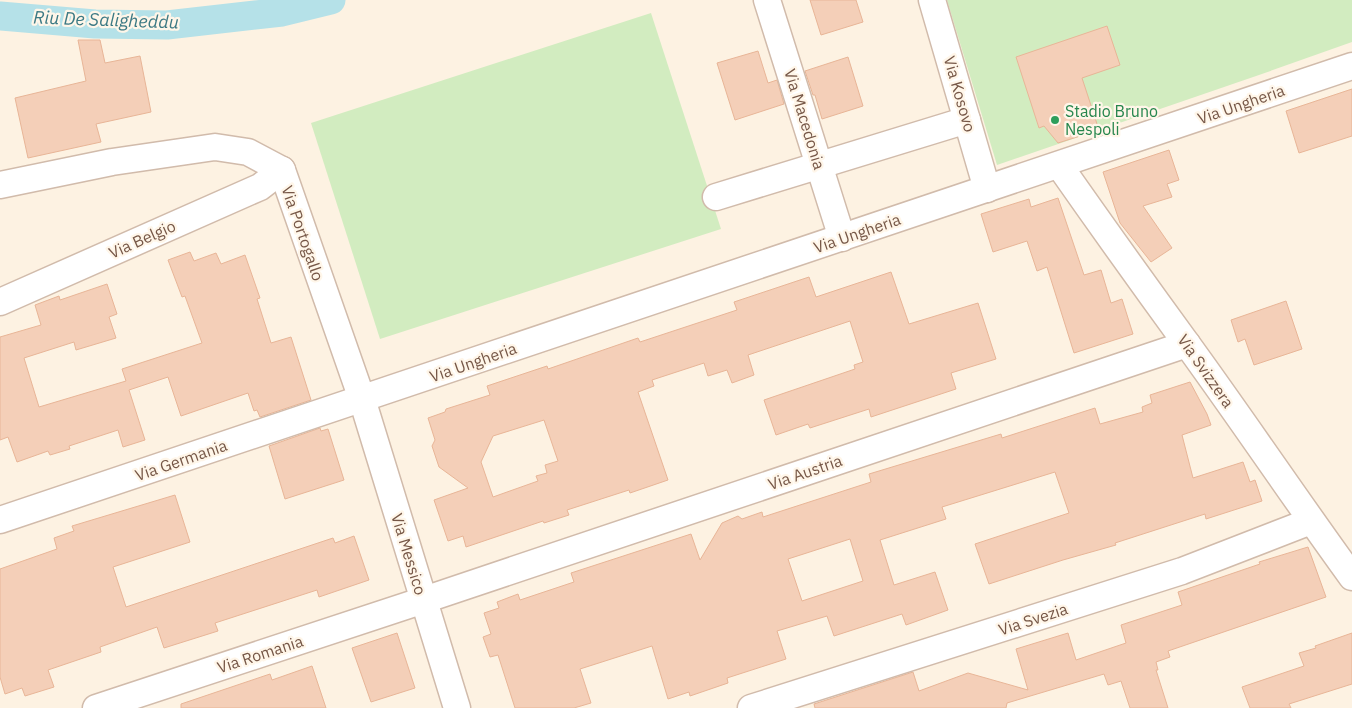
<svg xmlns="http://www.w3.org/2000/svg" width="1352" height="708" viewBox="0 0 1352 708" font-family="'IBM Plex Sans',sans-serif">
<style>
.garden{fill:#d2ecc0}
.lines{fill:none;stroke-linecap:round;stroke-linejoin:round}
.canal{stroke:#b5e1e8;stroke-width:29}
.building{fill:#f4cfb8;stroke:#e8b597;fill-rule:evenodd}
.minor-casing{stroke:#d1bbab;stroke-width:29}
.minor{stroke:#fff;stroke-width:26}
.leisure-dot{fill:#2e9e5b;stroke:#fff6e9;stroke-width:2}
.labels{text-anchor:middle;stroke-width:4.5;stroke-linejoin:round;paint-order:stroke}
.street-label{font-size:16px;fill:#765747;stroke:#fff6e9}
.leisure-label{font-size:16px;fill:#27864d;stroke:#fff6e9;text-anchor:start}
.water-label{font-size:18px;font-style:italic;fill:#3c7984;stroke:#fff6e9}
</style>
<rect width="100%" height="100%" fill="#fdf2e2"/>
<g class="garden">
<polygon points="947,0 1352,0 1352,42 1259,75 997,165"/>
<polygon points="651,13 721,229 380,339 311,123"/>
</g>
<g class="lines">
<polyline class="canal" points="0,16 95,24 167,25 282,12 331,0"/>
</g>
<g class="building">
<polygon points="810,0 856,0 863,22 821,35"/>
<polygon points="1107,26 1120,65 1082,78 1099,130 1058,143 1044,126 1039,128 1016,57"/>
<polygon points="78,40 100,40 105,63 140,56 151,112 96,124 101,142 28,158 15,98 86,81"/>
<polygon points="758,51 768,83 777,80 784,104 735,120 717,63"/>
<polygon points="848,57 863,106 822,119 815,95 813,95 805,71"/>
<polygon points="1352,89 1352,136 1299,153 1286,111"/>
<polygon points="1169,150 1179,180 1167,184 1172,197 1143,206 1172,248 1151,262 1120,223 1103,172"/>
<polygon points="1058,198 1084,275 1101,270 1111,303 1122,299 1133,334 1074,353 1047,267 1037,271 1027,241 993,252 981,214 1029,199 1031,207"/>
<polygon points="190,252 194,261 216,253 221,264 245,255 260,298 257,299 271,343 291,337 311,400 260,417 257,410 254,411 248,393 181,416 168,377 129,390 145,440 123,447 118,430 69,446 70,449 50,455 48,451 17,462 8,437 0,440 0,337 41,325 35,305 59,296 60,300 107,284 117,314 109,317 116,338 76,350 74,342 24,358 39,407 126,381 122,369 202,343 185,296 182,297 168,260"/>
<path d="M891,272L909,324L978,303L996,359L951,373L956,389L871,417L869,409L810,428L808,424L776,435L764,400L855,369L854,365L863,362L850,321L748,355L754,375L732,383L727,370L708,376L704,363L652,380L654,386L638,392L668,480L630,493L629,490L567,510L569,515L544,523L543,521L466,547L463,536L448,541L434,500L468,488L439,467L432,446L435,440L428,418L445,412L446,409L490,395L487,386L547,366L548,369L638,338L640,342L737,310L734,302L809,277L816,297ZM544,420L558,461L545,465L547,473L536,476L538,481L493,497L481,462L493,436Z"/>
<polygon points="1286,301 1302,349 1254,365 1245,339 1238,342 1231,320"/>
<path d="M1190,382L1207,414L1211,425L1182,435L1193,478L1243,462L1250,482L1255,480L1262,501L1206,519L1205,514L1115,543L1116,545L1063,560L989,584L975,544L1069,513L1055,472L942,507L946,519L880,540L894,585L935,572L948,610L906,625L902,614L834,636L827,616L777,631L786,659L727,678L728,683L690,696L689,692L668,699L652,646L580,669L591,703L574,708H515L498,655L490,657L483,637L491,634L484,613L499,608L497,602L518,594L520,600L574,582L571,573L691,534L700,560L722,523L738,516L742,519L762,512L763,517L871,482L869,474L1001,434L1002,438L1095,408L1100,424L1143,412L1142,407L1152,403L1150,395ZM850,539L863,581L802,601L788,559Z"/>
<polygon points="320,428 321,431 328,429 344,480 285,499 269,446"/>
<polygon points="175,495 190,542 113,567 126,607 333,538 335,543 354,536 369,580 319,597 317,590 215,623 218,631 164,648 157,627 100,647 101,652 48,670 54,687 25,696 22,688 5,694 0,677 0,569 57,549 54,538 74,531 72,526"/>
<polygon points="1308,547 1326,597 1168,651 1170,657 1156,662 1158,670 1156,670 1168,708 1130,708 1121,681 1108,685 1104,674 1007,703 1006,708 815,708 814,704 913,672 919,691 968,673 1028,690 1016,649 1068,633 1076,660 1126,643 1121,625 1182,605 1178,592 1260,564 1259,562"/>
<polygon points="397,633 415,688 371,702 352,648"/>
<polygon points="1352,633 1352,684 1289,704 1291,708 1250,708 1242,687 1304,666 1299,653 1316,648 1315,646"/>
<polygon points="312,666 326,708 181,708 181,704 270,674 272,680"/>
</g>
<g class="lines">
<g class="minor-casing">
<g id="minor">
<polyline points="767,0 842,238"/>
<polyline points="932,0 987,189"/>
<path d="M1059,165C1101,225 1144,285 1187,344C1243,421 1296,500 1352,577"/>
<polyline points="0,185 112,162 215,147 248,152 282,170 362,399 457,708"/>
<polyline points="716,197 967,120"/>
<polyline points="0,302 260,187 282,170"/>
<polyline points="0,520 1352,66"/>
<polyline points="96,708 424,600 1187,344"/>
<polyline points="751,708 1182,571 1311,521"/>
</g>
</g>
<use href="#minor" class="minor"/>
</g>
<circle class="leisure-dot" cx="1055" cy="120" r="5"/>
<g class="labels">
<g class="street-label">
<text transform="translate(960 94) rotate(74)" y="6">Via Kosovo</text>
<text transform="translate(1241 104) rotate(-19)" y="6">Via Ungheria</text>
<text transform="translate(805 119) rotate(73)" y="6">Via Macedonia</text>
<text transform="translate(303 233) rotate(71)" y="6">Via Portogallo</text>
<text transform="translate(857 233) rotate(-19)" y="6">Via Ungheria</text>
<text transform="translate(142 239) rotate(-24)" y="6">Via Belgio</text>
<text transform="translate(473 362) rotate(-19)" y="6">Via Ungheria</text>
<text transform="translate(1206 371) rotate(55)" y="6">Via Svizzera</text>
<text transform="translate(181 460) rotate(-19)" y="6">Via Germania</text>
<text transform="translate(805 472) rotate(-19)" y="6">Via Austria</text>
<text transform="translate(409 554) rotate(73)" y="6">Via Messico</text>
<text transform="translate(1033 619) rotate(-18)" y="6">Via Svezia</text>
<text transform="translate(260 654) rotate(-18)" y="6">Via Romania</text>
</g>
<g class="leisure-label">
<text x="1065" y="117">Stadio Bruno<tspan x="1065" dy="18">Nespoli</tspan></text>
</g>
<g class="water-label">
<text transform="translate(106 20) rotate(2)" y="6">Riu De Saligheddu</text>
</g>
</g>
</svg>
